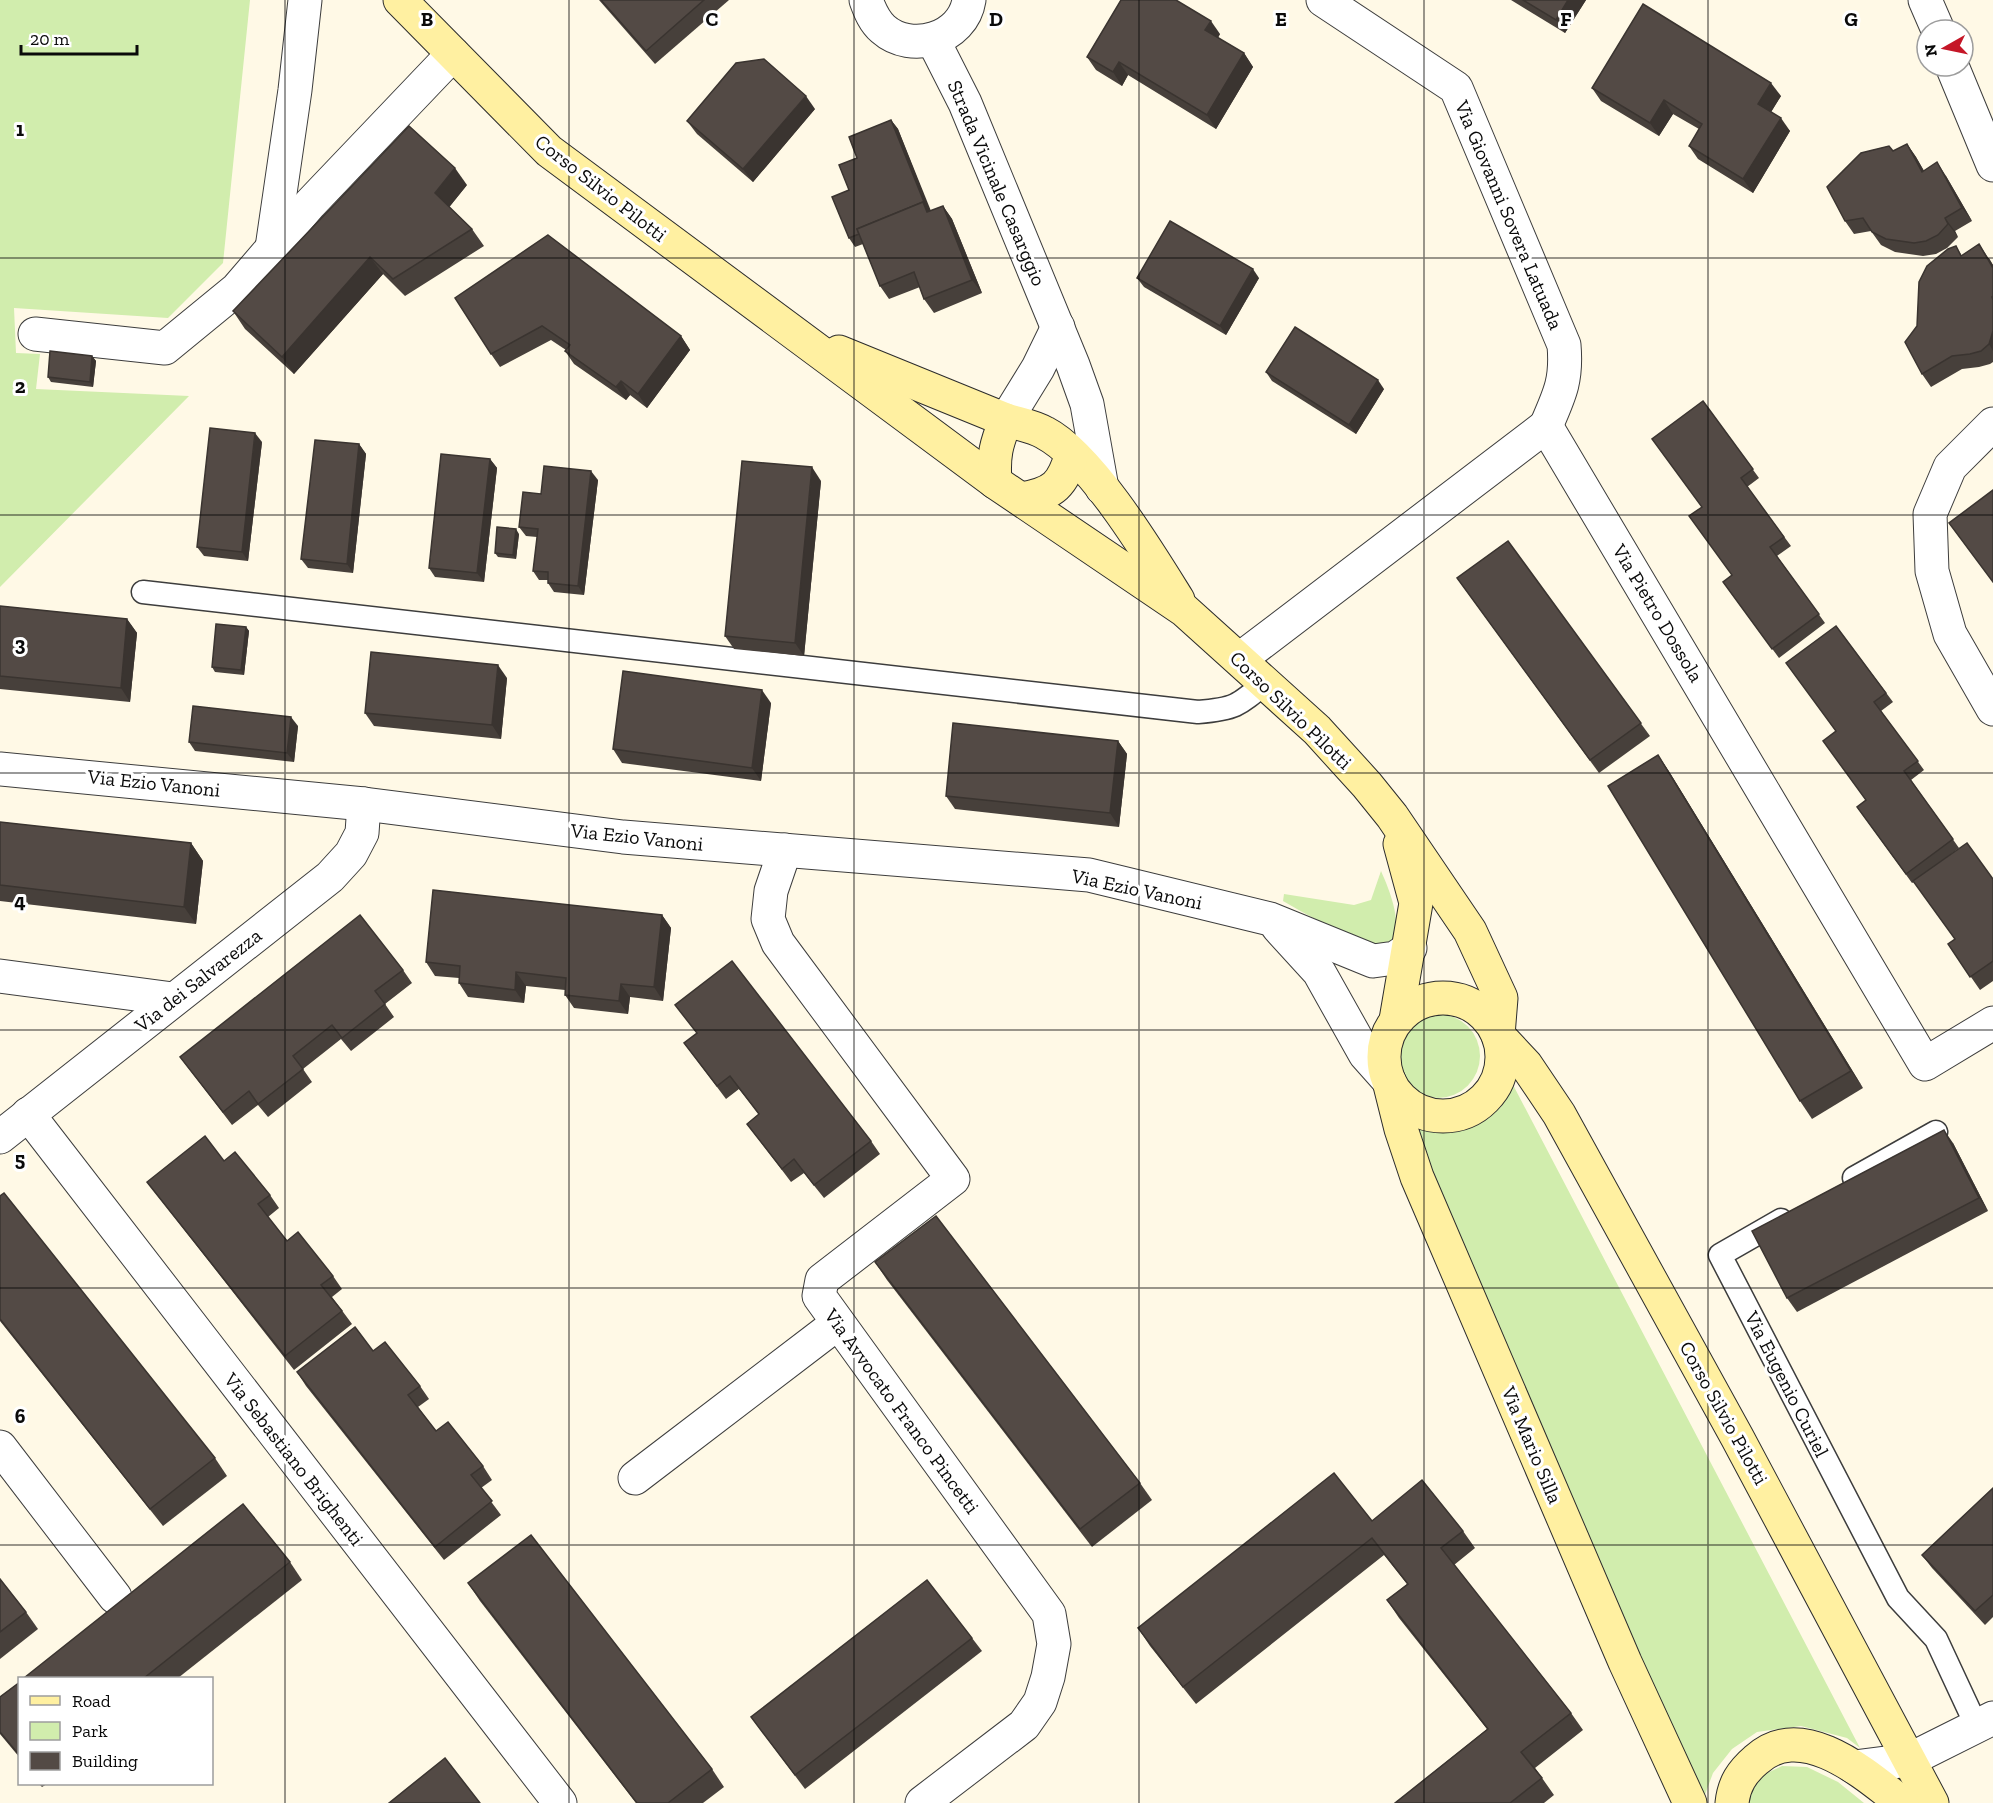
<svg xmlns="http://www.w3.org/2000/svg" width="1993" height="1803" viewBox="0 0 1993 1803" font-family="'Zilla Slab',serif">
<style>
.green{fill:#d1edad}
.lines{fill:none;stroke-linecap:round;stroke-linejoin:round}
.lane-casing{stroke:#3d3d3d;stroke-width:25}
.street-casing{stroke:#3d3d3d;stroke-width:35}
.secondary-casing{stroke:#2c2c2c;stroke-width:35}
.lane{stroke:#fff;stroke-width:22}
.street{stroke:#fff;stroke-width:33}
.secondary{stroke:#fff0a1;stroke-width:33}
.wall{fill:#47403b}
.shaded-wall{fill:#3a3430}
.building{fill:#534a45;stroke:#3a3430;stroke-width:1.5}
.grid{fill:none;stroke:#0a0a0a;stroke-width:1.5;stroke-opacity:0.55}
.labels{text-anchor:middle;stroke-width:6;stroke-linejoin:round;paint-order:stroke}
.street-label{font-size:20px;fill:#0a0a0a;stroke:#fff}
.grid-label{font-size:20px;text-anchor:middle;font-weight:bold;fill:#0a0a0a;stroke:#fff;stroke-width:6;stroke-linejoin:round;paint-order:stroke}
</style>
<rect width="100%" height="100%" fill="#fff9e6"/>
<g class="green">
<polygon points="0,0 250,0 223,263 168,318 14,308 16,353 40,354 36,389 189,396 0,587"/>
<path d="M1381,871C1389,889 1407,931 1387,945C1357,945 1310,916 1283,901L1284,894L1354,905L1371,900Z"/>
<circle cx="1438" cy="1056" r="42"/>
<polygon points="1511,1081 1860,1748 1847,1738 1801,1726 1757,1732 1732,1749 1713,1773 1703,1800 1413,1128 1454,1130 1480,1122 1501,1107"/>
<polygon points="1782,1766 1807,1767 1838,1782 1864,1803 1744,1803 1745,1792 1763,1775"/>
</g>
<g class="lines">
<g class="lane-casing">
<g id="lane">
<path d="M143,592L1198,712C1235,709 1238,706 1266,682"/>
<polyline points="1854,1178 1936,1132"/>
<polyline points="1781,1220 1720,1255 1898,1598 1936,1639 1977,1727"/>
</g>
</g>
<g class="street-casing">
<g id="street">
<path d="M866,0C870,11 874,21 883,29C911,54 963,39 969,0"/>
<path d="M1323,0L1456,88L1564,345C1567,380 1560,394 1546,426"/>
<polyline points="1925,0 1938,30"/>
<polyline points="933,40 965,103 1073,365 1087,404 1102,488"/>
<polyline points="1952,66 1993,165"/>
<polyline points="272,248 295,90 305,0"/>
<polyline points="35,334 165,348 237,289 310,204 453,54"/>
<polyline points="1006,420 1038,368 1058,327"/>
<polyline points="1993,424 1950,467 1930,514 1932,571 1950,634 1993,709"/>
<polyline points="1240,659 1546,426 1925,1064 1993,1023"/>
<polyline points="0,769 364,804 623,837 1089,875 1270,919 1373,961 1395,958 1410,948"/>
<polyline points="785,850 771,891 768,919 778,943 953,1179 822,1280 819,1296 1049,1614 1054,1644 1048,1677 1040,1702 1024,1725 922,1803"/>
<polyline points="1278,927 1319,972 1365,1054 1389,1081"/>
<polyline points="0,976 173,999"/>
<polyline points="28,1114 560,1803"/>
<polyline points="0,1137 330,877 351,854 362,833 364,804"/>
<polyline points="0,1447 115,1597"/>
<polyline points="635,1478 838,1323"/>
<polyline points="1854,1767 1909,1760 1993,1718"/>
</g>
</g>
<g class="secondary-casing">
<g id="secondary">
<polyline points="400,0 549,151 995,482 1184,610 1317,730 1367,785 1392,816 1470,931 1501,998 1498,1035 1526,1065 1559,1114 1737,1437 1932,1803"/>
<path d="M839,352L1006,420C1019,424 1033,426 1045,433C1091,457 1150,555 1178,600"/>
<path d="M995,482C993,456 996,444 1006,420"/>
<path d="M1022,499C1055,493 1062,485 1072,454"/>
<circle cx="1443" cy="1057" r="59"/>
<polyline points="1396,1020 1416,903 1400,844"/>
<polyline points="1389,1081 1401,1129 1417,1177 1625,1662 1690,1803"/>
<path d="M1732,1803C1734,1784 1742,1772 1756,1760C1802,1718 1865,1774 1902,1803"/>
</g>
</g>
<use href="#lane" class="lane"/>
<use href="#street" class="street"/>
<use href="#secondary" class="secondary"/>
</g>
<g class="wall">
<polygon points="599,0 729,0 655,64"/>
<polygon points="1511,0 1586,0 1565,33"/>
<polygon points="1220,34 1218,38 1244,53 1253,67 1216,129 1128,75 1122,86 1096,70 1087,57"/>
<polygon points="1592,88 1781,96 1771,112 1790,131 1753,193 1698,159 1689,146 1699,129 1673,114 1659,136 1601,101"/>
<polygon points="815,109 753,182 697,134 687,121"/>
<polygon points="891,120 898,129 930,211 943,206 952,219 982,293 934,313 924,299 920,287 889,299 880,286 863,244 855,247 849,238 849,190 857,158"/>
<polygon points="1907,144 1916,157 1924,171 1946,176 1972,221 1955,231 1958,237 1947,248 1936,254 1923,256 1895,252 1881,245 1871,231 1854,234 1845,221 1893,151"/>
<polygon points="467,185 449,207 472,229 484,246 405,296 383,274 294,374 245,329 233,311"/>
<polygon points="548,235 681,336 690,350 647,408 630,395 626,400 574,364 565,351 566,350 551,340 500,367 491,354"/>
<polygon points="1956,246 1962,256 1989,258 1993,265 1993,362 1990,364 1979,367 1962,369 1931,387 1922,374 1917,326"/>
<polygon points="1137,278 1259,278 1226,335 1144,287"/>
<polygon points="92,356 96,361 93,387 51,382 48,377"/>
<polygon points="1266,372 1384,389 1356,434 1272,381"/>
<polygon points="1703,401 1759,478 1747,487 1791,546 1777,556 1825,623 1779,658 1723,582 1732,576 1702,507"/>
<polygon points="262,442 248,561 204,556 197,547"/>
<polygon points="359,444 366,454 353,573 308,568 301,559"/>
<polygon points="490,459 497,468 484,582 435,577 429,568"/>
<polygon points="598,480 584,595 554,592 548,583 548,580 539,580 533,571 537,537 526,536 519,527 541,494"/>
<polygon points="821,481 804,656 734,649 725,636"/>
<polygon points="519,534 516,559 498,557 495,553"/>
<polygon points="1508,541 1650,736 1599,773 1457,578"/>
<polygon points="0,606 127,619 137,633 130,702 0,689"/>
<polygon points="1836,626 1893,702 1881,711 1924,770 1911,780 1959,848 1938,864 1993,879 1993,981 1980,990 1948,944 1955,939 1914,882 1912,883 1857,807 1866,800 1835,731"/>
<polygon points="246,627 249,631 244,675 215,672 212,667"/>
<polygon points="507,678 501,739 374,726 365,713"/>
<polygon points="771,703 761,781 622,763 613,749"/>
<polygon points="298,726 294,762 195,751 189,742"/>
<polygon points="1118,741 1127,754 1119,827 955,809 946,796"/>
<polygon points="1658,755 1670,773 1863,1088 1812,1119 1800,1101"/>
<polygon points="0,822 191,843 203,861 196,924 0,901"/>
<polygon points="662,915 671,928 663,1001 630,997 628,1014 574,1008 565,995 565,990 526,986 524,1003 468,997 459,983 459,978 435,976 426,962"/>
<polygon points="403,970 412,983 385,1004 394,1017 351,1051 341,1039 303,1069 312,1082 268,1117 258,1105 232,1125 180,1057"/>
<polygon points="696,1034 871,1141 880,1154 824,1198 804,1173 791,1182 747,1124 759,1114 739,1089 726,1099 684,1043"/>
<polygon points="1953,1143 1988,1211 1797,1312 1787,1298"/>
<polygon points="224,1161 270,1195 279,1208 268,1217 287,1241 333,1276 342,1289 332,1297 352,1324 294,1370 157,1195 147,1182"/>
<polygon points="0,1196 215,1458 227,1476 163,1526 0,1321"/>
<polygon points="875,1262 1140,1483 1152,1500 1092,1547 887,1280"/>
<polygon points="373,1351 420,1386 429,1399 418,1407 436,1431 483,1466 492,1480 481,1488 501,1515 444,1560 306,1386 297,1372"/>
<polygon points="1993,1488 1993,1617 1985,1625 1932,1568 1922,1555"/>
<polygon points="1372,1521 1463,1531 1475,1548 1454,1565 1571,1713 1583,1730 1535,1768 1554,1795 1544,1803 1395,1803 1487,1729 1399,1618 1387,1600 1407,1584 1384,1555 1196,1704 1150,1646 1138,1628"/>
<polygon points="290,1562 302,1580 178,1678 24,1678"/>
<polygon points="0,1579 26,1612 38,1629 0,1659"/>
<polygon points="468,1583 712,1769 724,1787 703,1803 636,1803 480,1601"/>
<polygon points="972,1638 982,1651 805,1789 751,1717"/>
<polygon points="20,1682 20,1758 0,1734 0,1697"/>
<polygon points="39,1784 47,1784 42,1787"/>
</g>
<g class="shaded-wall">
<polygon points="1568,0 1586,0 1565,33 1556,20"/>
<polygon points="1211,21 1220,34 1214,43 1205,30"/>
<polygon points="1244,53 1253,67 1216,129 1207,115"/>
<polygon points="1119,62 1128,75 1122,86 1113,72"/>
<polygon points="1771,83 1781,96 1768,117 1758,104"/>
<polygon points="806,96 815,109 753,182 743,169"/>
<polygon points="1664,100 1673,114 1659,136 1650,123"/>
<polygon points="1781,118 1790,131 1753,193 1743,179"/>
<polygon points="891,120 898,129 933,216 927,212"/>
<polygon points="1907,144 1916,157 1932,185 1922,172"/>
<polygon points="1937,162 1946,176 1972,221 1962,208"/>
<polygon points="455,168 467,185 447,210 435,193"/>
<polygon points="943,206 952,219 982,293 972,280"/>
<polygon points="1945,218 1955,231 1958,237 1948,224"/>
<polygon points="1979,244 1993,265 1993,268"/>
<polygon points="370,257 383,274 294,374 282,357"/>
<polygon points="1253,269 1259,278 1226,335 1220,326"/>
<polygon points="1993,331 1993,351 1989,344"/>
<polygon points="681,336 690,350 647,408 638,394"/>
<polygon points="92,356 96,361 93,387 90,382"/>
<polygon points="1378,380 1384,389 1356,434 1349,425"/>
<polygon points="621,381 630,395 626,400 616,387"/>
<polygon points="255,433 262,442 248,561 242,552"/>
<polygon points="359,444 366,454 353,573 347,564"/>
<polygon points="490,459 497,468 484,582 477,573"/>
<polygon points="812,467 821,481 804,656 795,643"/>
<polygon points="591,471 598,480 584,595 578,586"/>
<polygon points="516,529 519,534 516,559 513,555"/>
<polygon points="127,619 137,633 130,702 121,688"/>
<polygon points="246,627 249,631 244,675 241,670"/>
<polygon points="498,665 507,678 501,739 492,725"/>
<polygon points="762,690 771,703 761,781 752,768"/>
<polygon points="291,717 298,726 294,762 287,753"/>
<polygon points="1118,741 1127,754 1119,827 1110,813"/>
<polygon points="1658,755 1670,773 1863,1088 1851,1071"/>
<polygon points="191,843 203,861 196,924 184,907"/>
<polygon points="662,915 671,928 663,1001 654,987"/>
<polygon points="516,972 526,986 524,1003 515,990"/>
<polygon points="621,984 630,997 628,1014 619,1001"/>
<polygon points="1944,1130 1953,1143 1988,1211 1979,1198"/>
</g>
<g class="building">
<polygon points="601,0 704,0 646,51"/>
<polygon points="1121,0 1176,0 1211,21 1205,30 1244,53 1207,115 1119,62 1113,72 1087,57"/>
<polygon points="1523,0 1568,0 1556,20"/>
<polygon points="1643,4 1771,83 1758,104 1781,118 1743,179 1689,146 1702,124 1664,100 1650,123 1592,88"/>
<polygon points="764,59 806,96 743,169 687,121 736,63"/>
<polygon points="891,120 926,207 923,202 857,229 859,234 849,238 832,197 849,190 839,165 857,158 849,137"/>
<polygon points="409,126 455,168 435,193 472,229 393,279 370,257 282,357 233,311"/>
<polygon points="1907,144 1922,172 1937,162 1962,208 1945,218 1948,224 1938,235 1926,241 1914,243 1886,239 1872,232 1863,218 1845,221 1827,187 1861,153 1889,146 1893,151"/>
<polygon points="923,202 927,212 943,206 972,280 924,299 914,272 880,286 857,229"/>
<polygon points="1170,221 1253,269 1220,326 1137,278"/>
<polygon points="548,235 681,336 638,394 621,381 616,387 565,351 570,345 542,326 491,354 455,298"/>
<polygon points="1979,244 1993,268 1993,296 1992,297 1993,300 1993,331 1989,344 1981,351 1970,354 1952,356 1922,374 1905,342 1917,326 1919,282 1927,266 1948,249 1956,246 1961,256"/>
<polygon points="1295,327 1378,380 1349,425 1266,372"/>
<polygon points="50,351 92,356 90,382 48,377"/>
<polygon points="1703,401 1753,469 1741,478 1784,537 1770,547 1819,614 1772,649 1723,582 1732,575 1689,516 1702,507 1652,439"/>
<polygon points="210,428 255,433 242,552 197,547"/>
<polygon points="315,440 359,444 347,564 301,559"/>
<polygon points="441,454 490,459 477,573 429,568"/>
<polygon points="742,461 812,467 795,643 725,636"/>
<polygon points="544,466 591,471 578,586 548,583 548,572 533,571 538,529 519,527 523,492 541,494"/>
<polygon points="1993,490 1993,582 1949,523"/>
<polygon points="497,527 516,529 513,555 495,553"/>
<polygon points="1508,541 1641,723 1590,760 1457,578"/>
<polygon points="0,606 127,619 121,688 0,676"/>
<polygon points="216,624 246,627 241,670 212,667"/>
<polygon points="1836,626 1886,693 1874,702 1918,761 1904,771 1953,839 1906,874 1857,807 1866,800 1823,741 1836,731 1786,663"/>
<polygon points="371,652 498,665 492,725 365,713"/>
<polygon points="623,671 762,690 752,768 613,749"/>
<polygon points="193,706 291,717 287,753 189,742"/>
<polygon points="953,723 1118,741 1110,813 946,796"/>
<polygon points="1658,755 1851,1071 1800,1101 1608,786"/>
<polygon points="0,822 191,843 184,907 0,885"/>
<polygon points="1967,843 1993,879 1993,961 1970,977 1948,944 1955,939 1913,881"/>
<polygon points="433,890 662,915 654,987 621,984 619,1001 565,995 566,978 516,972 515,990 459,983 460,966 426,962"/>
<polygon points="360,915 403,970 375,991 385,1004 342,1038 332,1025 293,1056 303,1069 258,1104 249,1091 223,1112 180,1057"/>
<polygon points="732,961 871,1141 814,1185 794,1159 782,1169 747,1124 759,1114 730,1076 717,1086 684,1043 697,1033 675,1005"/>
<polygon points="1944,1130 1979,1198 1787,1298 1752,1231"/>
<polygon points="205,1136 224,1161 235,1152 270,1195 258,1204 287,1241 298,1232 333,1276 321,1285 342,1311 285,1356 147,1182"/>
<polygon points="4,1193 215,1458 150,1509 0,1319 0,1196"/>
<polygon points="936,1216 1140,1483 1080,1529 875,1262"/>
<polygon points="355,1327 373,1351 385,1342 420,1386 408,1395 436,1431 448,1422 483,1466 471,1475 492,1501 435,1547 297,1372"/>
<polygon points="1334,1473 1372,1521 1422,1480 1463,1531 1441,1548 1571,1713 1521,1752 1542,1778 1510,1803 1395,1803 1488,1729 1387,1600 1408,1584 1372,1538 1183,1687 1138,1628"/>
<polygon points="1993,1488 1993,1595 1975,1611 1922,1555"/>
<polygon points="243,1504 290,1562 144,1678 24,1678"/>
<polygon points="531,1535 712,1769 668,1803 637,1803 468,1583"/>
<polygon points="0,1579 26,1612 0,1632"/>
<polygon points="927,1580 972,1638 795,1775 751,1717"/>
<polygon points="20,1682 20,1756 0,1732 0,1697"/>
<polygon points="445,1758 480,1803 389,1803"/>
</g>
<path class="grid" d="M285,0V1803M569,0V1803M854,0V1803M1139,0V1803M1424,0V1803M1708,0V1803M0,258H1993M0,515H1993M0,773H1993M0,1030H1993M0,1288H1993M0,1545H1993"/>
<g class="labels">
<g class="street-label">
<text transform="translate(997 183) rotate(67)" y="7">Strada Vicinale Casarggio</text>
<text transform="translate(601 188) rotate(38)" y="7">Corso Silvio Pilotti</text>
<text transform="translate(1509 215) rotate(67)" y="7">Via Giovanni Sovera Latuada</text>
<text transform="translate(1658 613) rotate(59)" y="7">Via Pietro Dossola</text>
<text transform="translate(1291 710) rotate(44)" y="7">Corso Silvio Pilotti</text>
<text transform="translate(154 783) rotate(6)" y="7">Via Ezio Vanoni</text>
<text transform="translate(637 837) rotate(6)" y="7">Via Ezio Vanoni</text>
<text transform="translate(1137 889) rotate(12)" y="7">Via Ezio Vanoni</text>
<text transform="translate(198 980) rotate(-38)" y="7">Via dei Salvarezza</text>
<text transform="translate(1787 1384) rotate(63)" y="7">Via Eugenio Curiel</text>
<text transform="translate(902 1411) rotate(54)" y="7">Via Avvocato Franco Pincetti</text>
<text transform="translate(1724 1413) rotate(61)" y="7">Corso Silvio Pilotti</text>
<text transform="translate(1532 1445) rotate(67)" y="7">Via Mario Silla</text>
<text transform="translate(294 1459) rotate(52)" y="7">Via Sebastiano Brighenti</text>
</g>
</g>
<g class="grid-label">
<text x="427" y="26">B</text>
<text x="712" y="26">C</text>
<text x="996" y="26">D</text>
<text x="1281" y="26">E</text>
<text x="1566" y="26">F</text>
<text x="1851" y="26">G</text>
<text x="20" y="136">1</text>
<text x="20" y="393">2</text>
<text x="20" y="651">3</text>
<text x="20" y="908">4</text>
<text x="20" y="1166">5</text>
<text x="20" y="1423">6</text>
</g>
<rect x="18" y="1677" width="195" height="108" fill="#ffffff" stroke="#9d9d9d" stroke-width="1.5"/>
<rect x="30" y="1696" width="30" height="9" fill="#fff0a1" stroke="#9d9d9d" stroke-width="1.5"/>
<text x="72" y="1707" font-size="18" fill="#0a0a0a">Road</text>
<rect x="30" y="1722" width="30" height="18" fill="#d1edad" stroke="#9d9d9d" stroke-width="1.5"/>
<text x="72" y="1737" font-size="18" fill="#0a0a0a">Park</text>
<rect x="30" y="1752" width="30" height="18" fill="#534a45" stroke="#9d9d9d" stroke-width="1.5"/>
<text x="72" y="1767" font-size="18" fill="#0a0a0a">Building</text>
<g transform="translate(1945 48) rotate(261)"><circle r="28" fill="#ffffff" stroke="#9d9d9d" stroke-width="1.5"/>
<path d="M0-4.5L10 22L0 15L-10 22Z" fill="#c51627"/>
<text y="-9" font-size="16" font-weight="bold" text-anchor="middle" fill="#0a0a0a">N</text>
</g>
<path d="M21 45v9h116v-9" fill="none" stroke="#0a0a0a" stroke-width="3"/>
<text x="30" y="45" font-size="18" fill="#0a0a0a" stroke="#ffffff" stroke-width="4.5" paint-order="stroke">20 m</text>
</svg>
